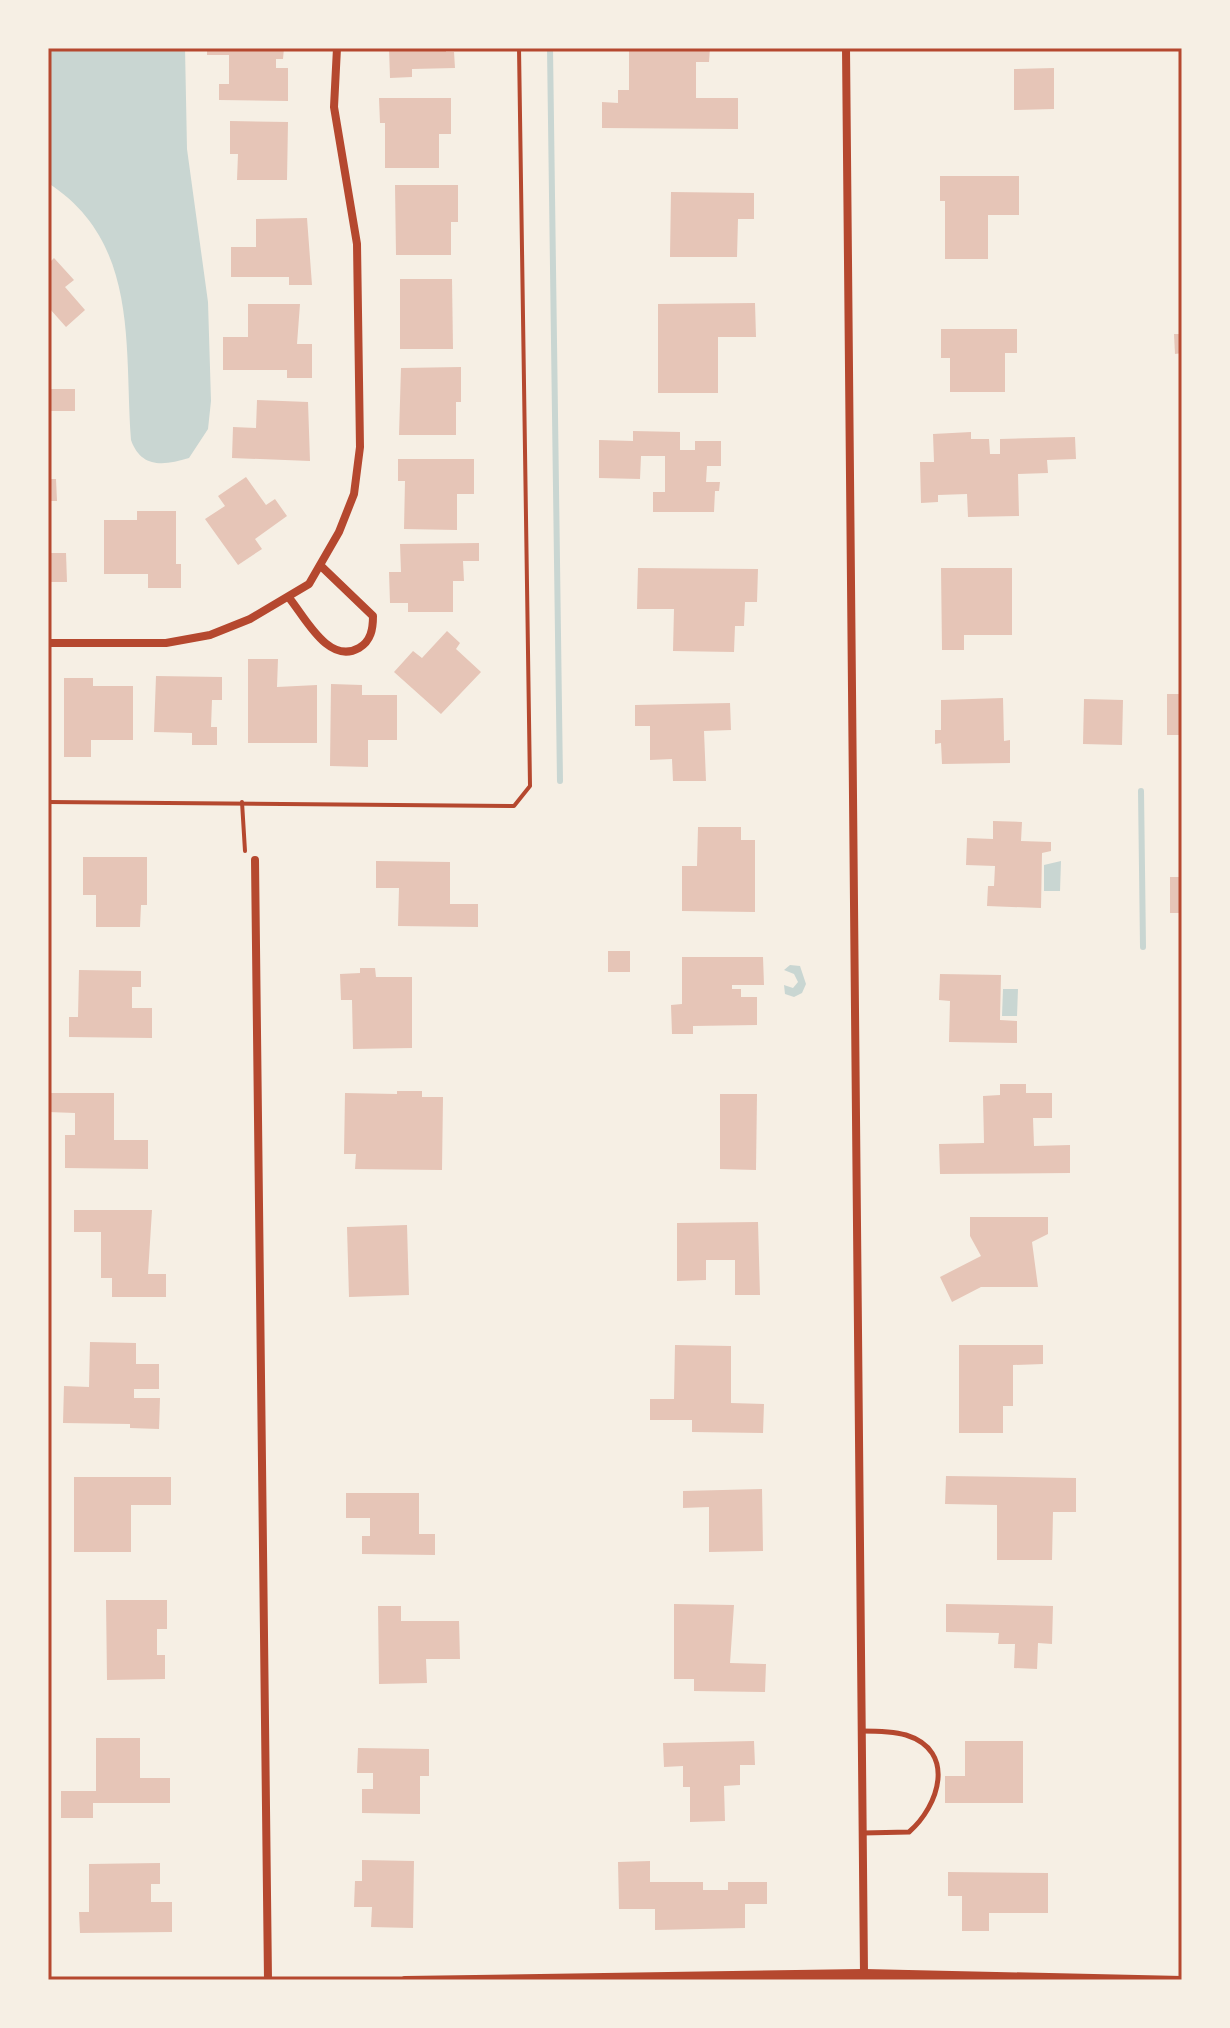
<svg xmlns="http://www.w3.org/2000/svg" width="1230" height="2028" viewBox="0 0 1230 2028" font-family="Georgia,serif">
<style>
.water{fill:#c9d6d2}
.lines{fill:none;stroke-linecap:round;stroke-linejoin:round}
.stream{stroke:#c9d6d2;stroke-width:6}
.building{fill:#e6c5b7}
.path{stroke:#b5482f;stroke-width:4}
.service{stroke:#b5482f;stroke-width:5}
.minor{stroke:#b5482f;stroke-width:8}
.neatline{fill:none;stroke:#b5482f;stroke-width:3}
</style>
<rect width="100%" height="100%" fill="#f6efe4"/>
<g class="water">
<path d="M48,48H185L187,149L208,302L211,401L208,429L189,458C163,466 141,468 131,440C124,347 140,242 48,183Z"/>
<polygon points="1061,861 1060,891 1044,891 1044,865"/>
<polygon points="790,965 800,966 806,984 802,993 794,997 785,994 784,985 793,988 798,982 794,974 784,970"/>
<polygon points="1003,989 1018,989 1017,1016 1002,1016"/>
</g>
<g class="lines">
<g class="stream">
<polyline points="550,48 560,781"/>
<polyline points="1141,791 1143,947"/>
</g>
</g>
<g class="building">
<polygon points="207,48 284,48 283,59 276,59 276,68 288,68 288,101 219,100 219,84 229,84 229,55 207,55"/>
<polygon points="389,48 446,48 446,52 454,52 455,68 412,69 412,77 390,78"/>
<polygon points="629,48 710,48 709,62 696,62 696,98 738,98 738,129 602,128 602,102 618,103 618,90 629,90"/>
<polygon points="1054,68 1054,109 1014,110 1014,69"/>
<polygon points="379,98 451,98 451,134 439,134 439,168 385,168 385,123 380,123"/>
<polygon points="230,121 288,122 287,180 237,180 238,154 230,154"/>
<polygon points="940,176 1019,176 1019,215 988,215 988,259 945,259 945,201 940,201"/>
<polygon points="395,185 458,185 458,222 451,222 451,255 396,255"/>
<polygon points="671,192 754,193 754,219 738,219 737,257 670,257"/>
<polygon points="307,218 312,285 289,285 289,277 231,277 231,247 256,247 256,219"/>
<polygon points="54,258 74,280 65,287 85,310 66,327 50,309 48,311 48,264"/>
<polygon points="400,279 452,279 453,349 400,349"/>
<polygon points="755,303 756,337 718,337 718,393 658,393 658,304"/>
<polygon points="248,304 300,304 297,344 312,344 312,378 287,378 287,370 223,370 223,337 248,337"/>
<polygon points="941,329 1017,329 1017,353 1005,353 1005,392 950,392 950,358 941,358"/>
<polygon points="1174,334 1182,334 1182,353 1175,354"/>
<polygon points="461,367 461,402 456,402 456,435 399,435 401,368"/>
<rect x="48" y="389" width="27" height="22"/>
<polygon points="257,400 308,402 310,461 232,458 233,427 256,428"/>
<polygon points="633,431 680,432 680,450 695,450 695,441 721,441 721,466 707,466 706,482 720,482 719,491 715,491 714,512 653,512 653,492 665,492 665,456 641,456 640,479 599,478 599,440 633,441"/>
<polygon points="971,432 971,439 989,439 990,454 1000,454 1000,439 1075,437 1076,459 1047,460 1048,473 1018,474 1019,516 968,517 967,494 938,495 938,502 921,503 920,462 934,462 933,434"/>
<polygon points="398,459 474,459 474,494 457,494 457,530 404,529 405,481 398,481"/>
<polygon points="246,477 266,505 275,499 287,516 255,539 262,549 238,565 205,519 225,506 218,496"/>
<polygon points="48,479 56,479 57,501 48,501"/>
<polygon points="137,511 176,511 176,564 181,564 181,588 148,588 148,574 104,574 104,520 137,520"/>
<polygon points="479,543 479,561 463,561 464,581 453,581 453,612 408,612 408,603 390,603 389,572 401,572 400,544"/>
<polygon points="48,553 66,553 67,582 48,582"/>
<polygon points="638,568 758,569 757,602 745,602 744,626 735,626 734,652 673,651 674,609 637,609"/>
<polygon points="941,568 1012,568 1012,635 964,635 964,650 942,650"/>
<polygon points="447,631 460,643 456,649 481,672 441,714 394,672 413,651 422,658"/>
<polygon points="248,659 278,659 277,687 317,685 317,743 248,743"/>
<polygon points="156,676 222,677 222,700 212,700 211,727 217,727 217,745 192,745 192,733 154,732"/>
<polygon points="64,678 93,678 93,686 133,686 133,740 91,740 91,757 64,757"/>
<polygon points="331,684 362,685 362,695 397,695 397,740 368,740 368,767 330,766"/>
<rect x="1167" y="694" width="15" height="41"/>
<polygon points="1003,698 1004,741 1010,740 1010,763 942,764 941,743 935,744 935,730 941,730 941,700"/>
<polygon points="1084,699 1123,700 1122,745 1083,744"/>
<polygon points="730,703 731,730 704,731 706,781 673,781 672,759 650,760 650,726 635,726 635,705"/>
<polygon points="993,821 1022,822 1021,841 1051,842 1051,851 1042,853 1041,908 987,906 988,886 994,886 995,866 966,865 967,838 993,839"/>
<polygon points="698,827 741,827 741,840 755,840 755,912 682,911 682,866 697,866"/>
<polygon points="83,857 147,857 147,905 141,905 140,927 96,927 96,895 83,895"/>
<polygon points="376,861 450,862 450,904 478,904 478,927 398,926 399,888 376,888"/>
<rect x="1170" y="877" width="12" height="36"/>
<rect x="608" y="951" width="22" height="21"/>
<polygon points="682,957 763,957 764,985 732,985 732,989 741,989 741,997 757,997 757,1025 693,1026 693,1034 672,1034 671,1005 682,1004"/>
<polygon points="360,968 375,968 376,977 412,977 412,1048 353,1049 352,1000 341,1000 340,974 360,973"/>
<polygon points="79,970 141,971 141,987 132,987 132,1008 152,1008 152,1038 69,1037 69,1017 78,1017"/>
<polygon points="940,974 1001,975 1000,1020 1017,1021 1017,1043 949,1042 950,1001 939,1000"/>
<polygon points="1000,1084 1026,1084 1026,1093 1052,1093 1052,1118 1033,1118 1034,1146 1070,1145 1070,1173 940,1174 939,1144 984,1143 983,1096 1000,1095"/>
<polygon points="397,1091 422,1091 422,1097 443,1097 442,1170 355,1169 356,1154 344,1154 345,1093 397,1094"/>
<polygon points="48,1093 114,1093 114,1140 148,1140 148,1169 65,1168 65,1135 75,1135 75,1113 48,1112"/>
<polygon points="720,1094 757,1094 756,1170 720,1169"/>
<polygon points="74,1210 152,1210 148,1274 166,1274 166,1297 112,1297 112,1278 101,1278 101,1232 74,1232"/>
<polygon points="970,1217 1048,1217 1048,1234 1032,1242 1038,1287 981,1287 952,1302 940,1277 981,1256 970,1236"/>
<polygon points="758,1222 760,1295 735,1295 735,1260 706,1260 706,1280 677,1281 677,1223"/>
<polygon points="407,1225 409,1295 349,1297 347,1227"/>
<polygon points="90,1342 136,1343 136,1364 159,1364 159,1389 134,1389 134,1398 160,1398 159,1429 130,1428 130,1424 63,1423 64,1386 89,1387"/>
<polygon points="675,1345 731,1346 731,1403 764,1404 763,1433 692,1432 692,1420 650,1420 650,1399 674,1399"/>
<polygon points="959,1345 1043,1345 1043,1364 1013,1365 1013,1406 1003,1406 1003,1433 959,1433"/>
<polygon points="946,1476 1076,1478 1076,1512 1053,1512 1052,1560 997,1560 997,1505 945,1504"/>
<polygon points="74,1477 171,1477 171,1505 131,1505 131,1552 74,1552"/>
<polygon points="762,1489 763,1551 709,1552 709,1507 683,1508 683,1491"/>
<polygon points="346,1493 419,1493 419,1534 435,1534 435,1555 362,1554 362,1536 370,1536 370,1518 346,1518"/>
<polygon points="106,1600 167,1600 167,1629 157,1629 157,1655 165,1655 165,1679 107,1680"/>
<polygon points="674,1604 734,1605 730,1663 766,1664 765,1692 694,1691 694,1679 674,1679"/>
<polygon points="946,1604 1053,1606 1052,1644 1038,1643 1037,1669 1014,1668 1015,1644 998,1644 999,1633 946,1632"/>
<polygon points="378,1606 401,1606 401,1621 459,1621 460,1659 426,1659 427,1683 379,1684"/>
<polygon points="96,1738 140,1738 140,1778 170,1778 170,1803 93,1803 93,1818 61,1818 61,1791 96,1791"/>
<polygon points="754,1741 755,1765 740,1765 740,1785 724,1786 725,1821 690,1822 690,1787 683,1787 683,1766 664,1767 663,1743"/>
<polygon points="965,1741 1023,1741 1023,1803 945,1803 945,1776 965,1776"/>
<polygon points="358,1748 429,1749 429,1776 420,1776 420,1814 362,1813 362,1789 373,1789 373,1773 357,1773"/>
<polygon points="362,1860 414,1861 413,1928 371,1927 372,1907 354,1907 355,1881 362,1881"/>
<polygon points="650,1861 650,1882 703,1882 703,1890 728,1890 728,1882 767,1882 767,1904 745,1904 745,1928 655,1930 655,1909 619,1909 618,1862"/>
<polygon points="160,1863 160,1884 151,1884 151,1902 172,1902 172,1932 80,1933 79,1912 89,1912 89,1864"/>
<polygon points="948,1872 1048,1873 1048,1913 989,1913 989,1931 962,1931 962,1896 948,1896"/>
</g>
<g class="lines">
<g class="path">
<polyline points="48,802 514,806 530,786 519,48"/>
<polyline points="242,802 245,851"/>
</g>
<path class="service" d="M861,1731C876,1731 892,1731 906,1735C957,1751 939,1806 909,1832L863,1833"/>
<g class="minor">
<polyline points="846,48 864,1973"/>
<path d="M290,599C306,619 329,665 359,648C371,641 373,629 373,616L322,567"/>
<polyline points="48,643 166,643 210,635 250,619 309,584 339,532 354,494 360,447 357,244 334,107 337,48"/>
<polyline points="255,860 268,1980"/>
<polyline points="405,1980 864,1973 1182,1980"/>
</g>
</g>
<rect width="1230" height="2028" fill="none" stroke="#f6efe4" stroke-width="100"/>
<rect x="50" y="50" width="1130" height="1928" class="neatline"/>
</svg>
